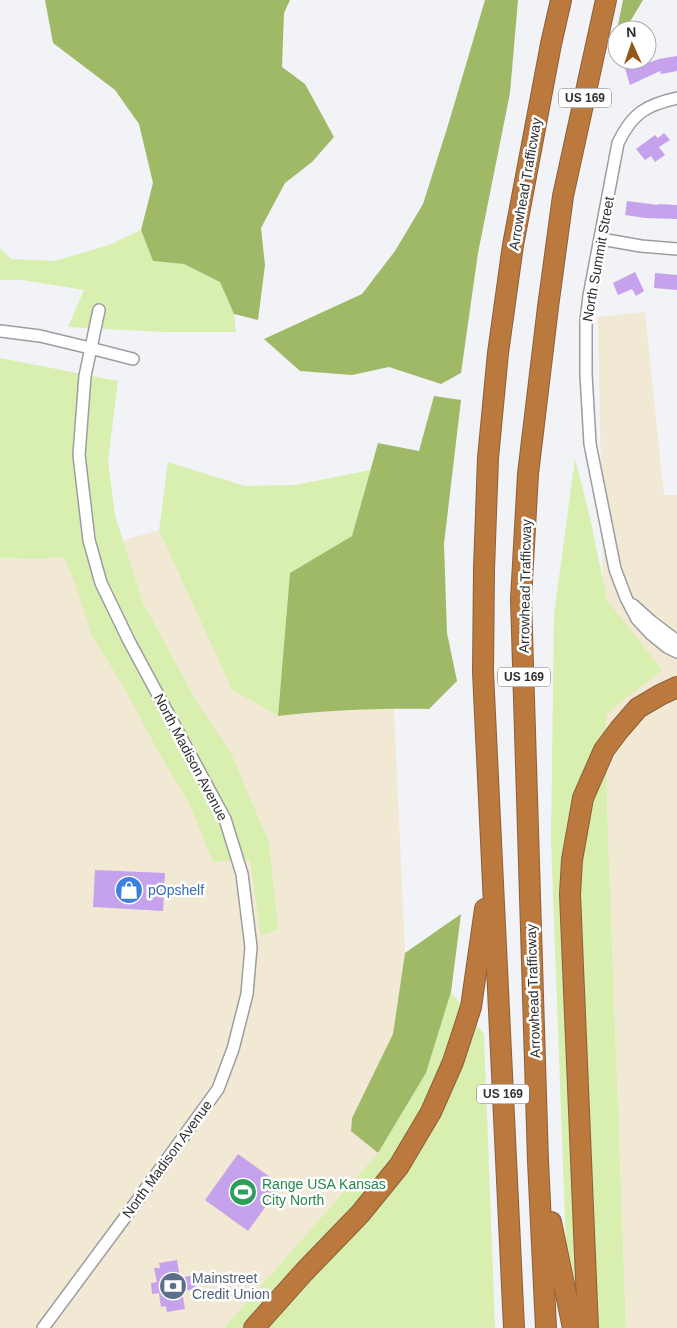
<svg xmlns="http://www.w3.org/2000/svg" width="677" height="1328" viewBox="0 0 677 1328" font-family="Helvetica,sans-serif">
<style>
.commercial{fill:#f1e9d3}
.green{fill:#d9efb0}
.forest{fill:#9fb967}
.building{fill:#c6a1ec}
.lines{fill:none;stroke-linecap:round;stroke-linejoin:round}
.minor-casing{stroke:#9c9da0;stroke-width:14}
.motorway-casing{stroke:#8b5f39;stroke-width:22}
.minor{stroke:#fff;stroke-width:11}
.motorway{stroke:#bc793e;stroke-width:20}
.labels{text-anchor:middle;stroke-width:5;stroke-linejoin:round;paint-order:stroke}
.shield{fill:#fff;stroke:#6e6e6f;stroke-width:1}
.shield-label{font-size:12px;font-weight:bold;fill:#303031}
.street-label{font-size:14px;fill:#303031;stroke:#fff}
.shop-label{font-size:14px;fill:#366cbe;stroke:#fff;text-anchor:start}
.leisure-label{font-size:14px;fill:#27864d;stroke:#fff;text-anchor:start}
.service-label{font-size:14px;fill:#4e5e75;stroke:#fff;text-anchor:start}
</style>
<rect width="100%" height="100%" fill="#f2f3f6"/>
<g class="commercial">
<polygon points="645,312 664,495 677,495 677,1328 626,1328 607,807 598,317"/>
<polygon points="159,530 232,690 278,716 324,711 394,708 405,953 393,1034 352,1118 351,1130 378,1153 224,1328 0,1328 0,558 39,559 64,557"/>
</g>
<g class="green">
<polygon points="141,230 153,261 184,264 220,282 234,314 236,332 163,332 68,327 84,290 23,280 0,280 0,248 11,259 55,261 109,245"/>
<polygon points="0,358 118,381 108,462 115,515 142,601 194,697 231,753 269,843 278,929 261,936 250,860 213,862 189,803 159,753 122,684 92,636 75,583 64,557 39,559 0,558"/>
<polygon points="575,459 590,518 607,600 662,670 606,714 607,807 626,1328 569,1328 551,840 554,614"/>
<polygon points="168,462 245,486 295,485 370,470 352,536 290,573 278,716 232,690 159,530"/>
<polygon points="451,992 484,1034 495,1328 224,1328 378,1153 426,1073"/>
</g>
<g class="forest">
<polygon points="45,0 290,0 284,13 282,67 305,84 334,137 312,162 285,183 261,228 265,265 258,320 234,314 220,282 184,264 153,261 141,230 153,183 139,124 115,90 53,43"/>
<polygon points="485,0 518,0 510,93 478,253 461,373 441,384 389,367 352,375 300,371 264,339 362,294 395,251 423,204 449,122"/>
<polygon points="623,0 643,0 625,30 617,30"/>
<path d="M434,396L461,400L444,544L447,633L457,681L429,709C379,708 328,710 278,716L290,573L352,536L378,443L419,451Z"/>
<polygon points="461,914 451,992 426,1073 378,1153 351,1131 352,1118 393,1034 405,953"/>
</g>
<g class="building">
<polygon points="677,56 677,71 661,74 660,71 630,85 624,65 635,60 638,60 640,66 659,59"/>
<polygon points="664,133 670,140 659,147 665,155 655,162 651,156 645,160 636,149 655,135 658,138"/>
<polygon points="627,201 658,205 658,204 677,205 677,219 645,218 625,215"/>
<polygon points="635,272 644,291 636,296 632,289 618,295 613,283"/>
<polygon points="655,273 677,275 677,290 654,288"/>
<polygon points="95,870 165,873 163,911 93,907"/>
<polygon points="238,1154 281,1185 248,1231 205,1200"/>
<polygon points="177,1260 180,1278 194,1275 196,1289 182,1291 185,1309 167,1312 166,1306 161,1307 159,1293 152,1294 151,1283 157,1282 154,1268 160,1268 159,1263"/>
</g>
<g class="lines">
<g class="minor-casing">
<g id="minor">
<path d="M677,98C645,105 632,114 618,143L589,296L586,321V374L590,444L615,569L626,598L637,619L651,634L667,647L677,652"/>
<polyline points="601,239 641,246 677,249"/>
<polyline points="0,331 40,336 90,348 133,359"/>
<polyline points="633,605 652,622 677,641"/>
<polyline points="43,1328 129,1212 218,1089 233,1049 247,994 251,947 242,874 225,819 129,641 101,583 89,540 79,455 85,376 99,310"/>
</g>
</g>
<g class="motorway-casing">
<g id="motorway">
<polyline points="551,1222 573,1328"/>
<polyline points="254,1328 304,1272 360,1214 399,1166 431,1112 453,1062 471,1007 485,909"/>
<polyline points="514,1328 483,672 484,569 488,458 498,353 513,245 551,44 561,0"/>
<polyline points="546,1328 538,1161 521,599 528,474 548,307 563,196 606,0"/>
<polyline points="588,1328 570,894 572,860 583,798 604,750 619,730 638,708 660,695 677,687"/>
</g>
</g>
<use href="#minor" class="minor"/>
<use href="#motorway" class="motorway"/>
</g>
<defs>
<g id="shop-disc" transform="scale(1.4375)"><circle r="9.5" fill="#3f7fe0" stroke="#fff"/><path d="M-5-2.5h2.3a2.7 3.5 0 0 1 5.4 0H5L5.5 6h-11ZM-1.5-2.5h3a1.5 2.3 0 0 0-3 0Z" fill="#fff"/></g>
<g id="stadium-disc" transform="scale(1.4375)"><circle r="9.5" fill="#2e9e5b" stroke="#fff"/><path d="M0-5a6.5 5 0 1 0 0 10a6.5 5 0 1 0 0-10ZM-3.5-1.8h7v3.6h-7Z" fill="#fff"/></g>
<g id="bank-disc" transform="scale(1.4375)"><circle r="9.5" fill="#5c6f8a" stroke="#fff"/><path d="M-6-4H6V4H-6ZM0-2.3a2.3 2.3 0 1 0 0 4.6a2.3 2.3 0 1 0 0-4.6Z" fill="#fff"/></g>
</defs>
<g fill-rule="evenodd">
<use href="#shop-disc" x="129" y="890"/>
<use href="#stadium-disc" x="243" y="1192"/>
<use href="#bank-disc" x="173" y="1286"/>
</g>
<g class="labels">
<g class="shield">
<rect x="559" y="88.5" width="52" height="19" rx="4"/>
<rect x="498" y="667.5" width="52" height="19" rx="4"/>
<rect x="477" y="1084.5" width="52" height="19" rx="4"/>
</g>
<g class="shield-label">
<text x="585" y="102">US 169</text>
<text x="524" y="681">US 169</text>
<text x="503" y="1098">US 169</text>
</g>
<g class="street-label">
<text transform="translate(525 184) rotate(-80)" y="5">Arrowhead Trafficway</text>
<text transform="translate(598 259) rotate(-80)" y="5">North Summit Street</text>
<text transform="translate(525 586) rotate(-89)" y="5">Arrowhead Trafficway</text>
<text transform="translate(191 757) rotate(62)" y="5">North Madison Avenue</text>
<text transform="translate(533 991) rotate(-92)" y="5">Arrowhead Trafficway</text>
<text transform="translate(167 1159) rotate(-54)" y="5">North Madison Avenue</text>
</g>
<g class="shop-label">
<text x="148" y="895">pOpshelf</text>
</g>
<g class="leisure-label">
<text x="262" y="1189">Range USA Kansas<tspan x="262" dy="16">City North</tspan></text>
</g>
<g class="service-label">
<text x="192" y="1283">Mainstreet<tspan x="192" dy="16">Credit Union</tspan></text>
</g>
</g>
<g transform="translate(632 45) rotate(357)"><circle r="24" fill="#ffffff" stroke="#acacad"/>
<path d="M0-4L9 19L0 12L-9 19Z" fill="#935717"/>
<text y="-8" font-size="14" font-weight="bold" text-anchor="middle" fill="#303031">N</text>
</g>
</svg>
